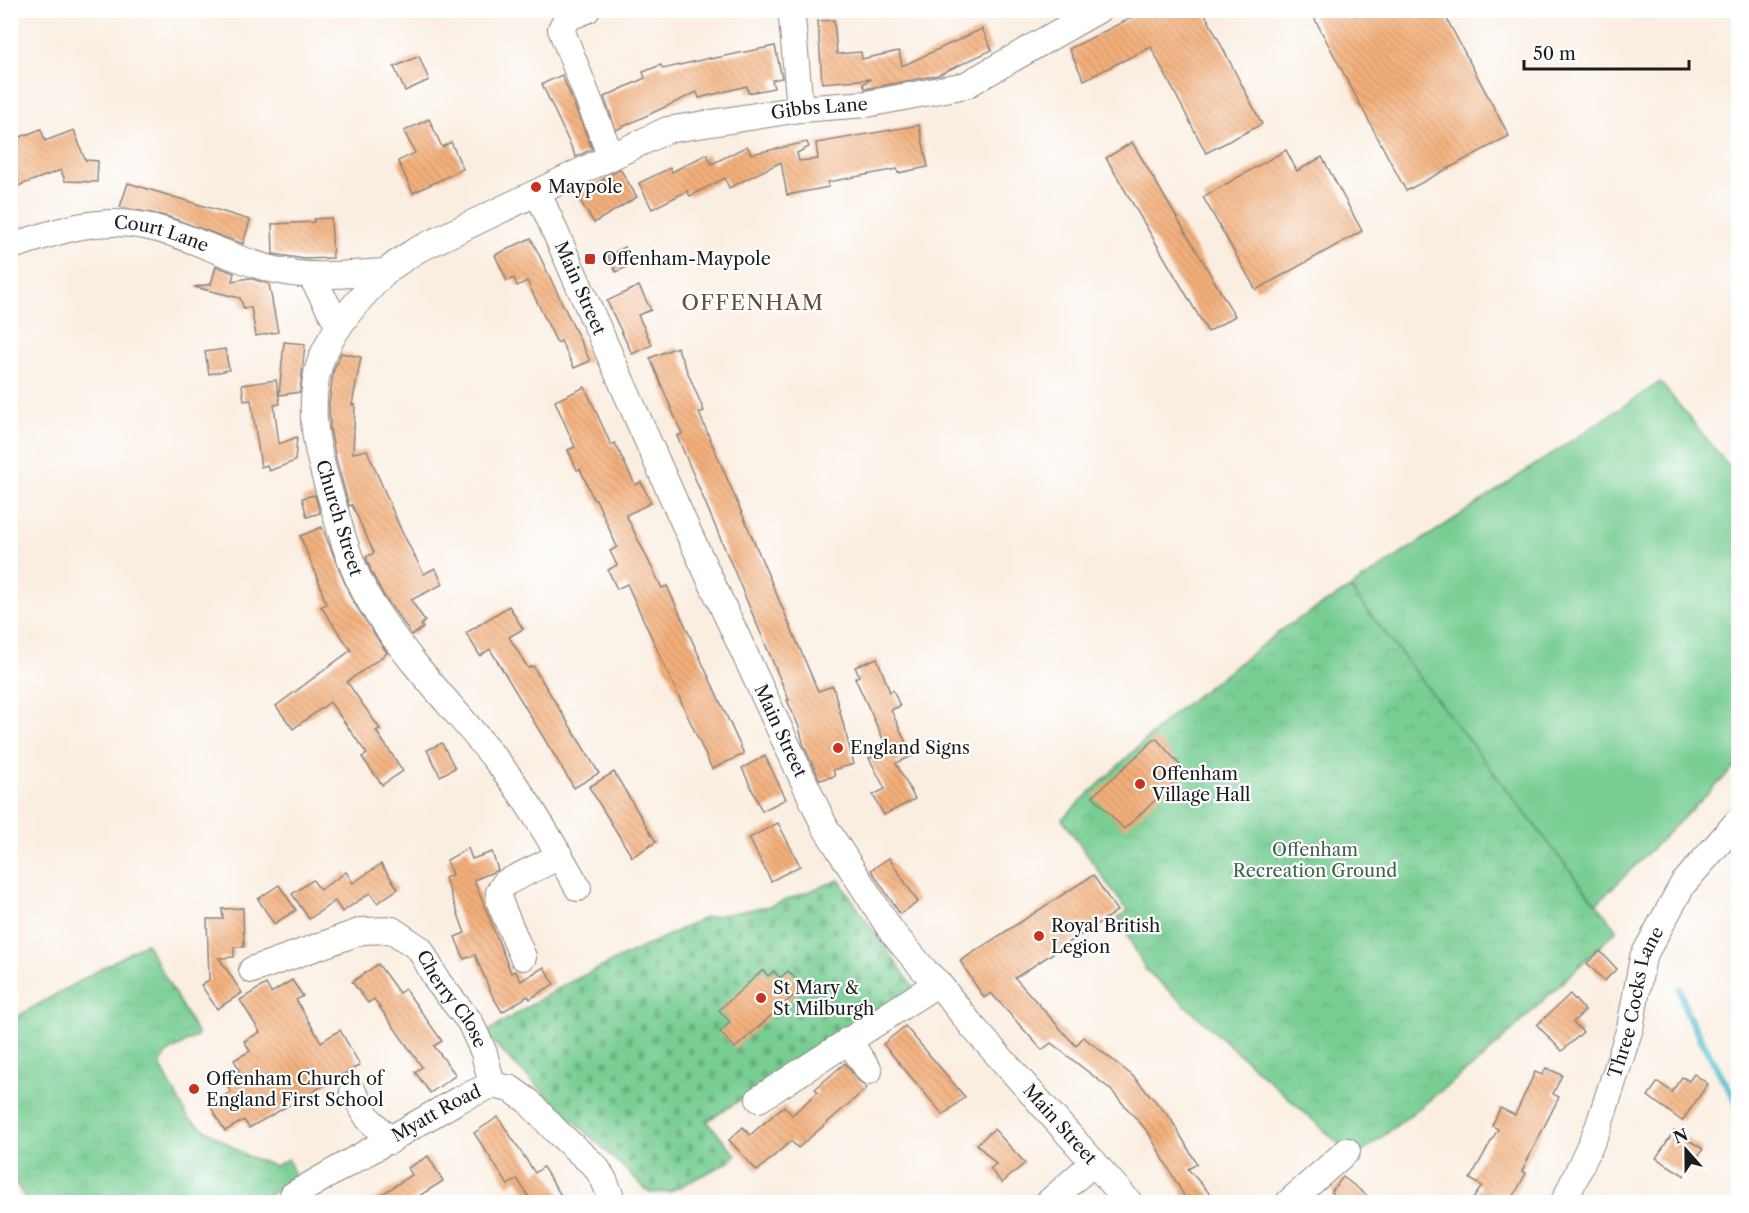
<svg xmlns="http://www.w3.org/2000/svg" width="1749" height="1213" viewBox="0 0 1749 1213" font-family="'Libre Caslon Text',serif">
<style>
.cemetery{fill:url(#cemetery-stones);stroke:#4a7457;stroke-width:1.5}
.park{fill:url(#park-crowns);stroke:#4a7457;stroke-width:1.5}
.pitch{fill:#77cd92;stroke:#4a7457;stroke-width:1.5}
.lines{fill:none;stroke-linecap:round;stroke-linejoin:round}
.stream{stroke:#54c1cd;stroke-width:7}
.building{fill:url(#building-back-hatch)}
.minor-casing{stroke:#8b857e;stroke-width:28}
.minor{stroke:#fff;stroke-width:26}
.poi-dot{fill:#c8321e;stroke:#fff;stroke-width:2}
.labels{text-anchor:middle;stroke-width:4.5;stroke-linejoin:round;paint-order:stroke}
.street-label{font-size:18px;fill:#1c1c1c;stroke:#fff}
.poi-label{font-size:18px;fill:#1c1c1c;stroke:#fff;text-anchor:start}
.park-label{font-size:18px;fill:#40634b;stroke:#fff}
.quarter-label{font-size:21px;letter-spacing:1.5px;fill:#674f3d;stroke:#fff}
</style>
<defs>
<pattern id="cemetery-stones" width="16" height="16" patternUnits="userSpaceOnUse" patternTransform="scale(1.5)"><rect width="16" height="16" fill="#77cd92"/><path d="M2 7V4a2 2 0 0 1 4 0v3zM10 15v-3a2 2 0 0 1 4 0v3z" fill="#66af7d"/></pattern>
<pattern id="park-crowns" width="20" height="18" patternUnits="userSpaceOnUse" patternTransform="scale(1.5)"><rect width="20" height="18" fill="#77cd92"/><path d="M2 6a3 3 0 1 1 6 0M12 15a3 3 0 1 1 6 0" fill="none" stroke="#66af7d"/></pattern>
<pattern id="building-back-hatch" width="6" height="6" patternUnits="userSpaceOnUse" patternTransform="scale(1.5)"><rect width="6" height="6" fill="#f3af7a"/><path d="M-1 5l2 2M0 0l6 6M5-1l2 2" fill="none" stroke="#d09669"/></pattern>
</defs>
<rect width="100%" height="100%" fill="#fff"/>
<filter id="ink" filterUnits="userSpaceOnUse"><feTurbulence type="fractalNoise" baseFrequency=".0167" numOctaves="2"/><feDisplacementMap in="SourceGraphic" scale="12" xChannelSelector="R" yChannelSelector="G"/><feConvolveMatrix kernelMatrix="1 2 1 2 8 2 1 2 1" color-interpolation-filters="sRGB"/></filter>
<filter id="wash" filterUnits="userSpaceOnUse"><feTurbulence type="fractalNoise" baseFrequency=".008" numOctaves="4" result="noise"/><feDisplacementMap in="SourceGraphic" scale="24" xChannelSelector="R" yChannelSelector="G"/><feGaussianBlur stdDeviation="1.35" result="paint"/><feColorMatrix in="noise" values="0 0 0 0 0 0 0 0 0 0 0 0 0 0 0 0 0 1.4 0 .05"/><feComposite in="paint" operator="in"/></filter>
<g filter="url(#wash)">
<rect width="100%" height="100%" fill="#faeee1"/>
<polygon class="cemetery" points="839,880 876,935 915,989 707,1121 736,1155 731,1161 669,1192 650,1193 516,1066 485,1033 560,987 704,918 770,906"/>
<g class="park">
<polygon points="1350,588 1617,930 1482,1059 1355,1158 1146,970 1118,918 1127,911 1062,819 1173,714 1287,626"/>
<polygon points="146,943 198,1035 166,1054 160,1065 189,1119 247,1156 275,1166 288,1159 293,1171 292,1181 257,1202 27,1202 11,1175 11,1020"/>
</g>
<polygon class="pitch" points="1660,382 1738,477 1738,764 1596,904 1350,588"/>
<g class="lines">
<polyline class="stream" points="1680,989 1687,1014 1738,1105"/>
</g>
<g id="blocks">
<g class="building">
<polygon points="1132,10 1203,10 1262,124 1206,153 1151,47 1084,80 1069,49 1135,16"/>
<polygon points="1310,10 1442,10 1509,136 1406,191"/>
<polygon points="834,20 837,54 861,52 862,59 899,51 902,66 982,29 992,50 938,75 865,89 863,84 871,79 822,83 818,21"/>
<polygon points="775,46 782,78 772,80 774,88 748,93 747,86 699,98 697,92 616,130 604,97 645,78 643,72 661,65 663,69 710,58 710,59"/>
<polygon points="419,56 429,80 405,91 394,67"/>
<polygon points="562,75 592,149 576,157 542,84"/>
<polygon points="429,119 442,147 451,142 463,169 413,193 398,161 415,153 404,131"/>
<polygon points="919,125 928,167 898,173 897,169 828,182 829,187 787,195 781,162 729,188 725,178 690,196 687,191 652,209 639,183 670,168 672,172 707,154 712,164 747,146 751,154 807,142 809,147 797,153 799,161 818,159 816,143"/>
<polygon points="41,129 45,141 74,130 85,160 98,161 97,182 65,181 61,170 10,189 10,141"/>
<polygon points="1132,142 1235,316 1208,332 1106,158"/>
<polygon points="1286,150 1297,171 1322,157 1362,231 1256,290 1203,197"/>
<polygon points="620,169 637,197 594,223 577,196"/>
<polygon points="128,183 250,220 243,244 166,216 120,207"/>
<polygon points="331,218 333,258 304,259 273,254 272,224 314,222 314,219"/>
<polygon points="531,238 590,361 574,368 561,341 557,343 527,281 517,286 514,278 507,281 495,255"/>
<polygon points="625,247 633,264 616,272 608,256"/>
<polygon points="216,266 234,273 232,281 249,278 269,284 278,332 256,336 251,307 244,309 240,298 194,287 211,284"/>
<polygon points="639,286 651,310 638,315 652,345 632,354 607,301"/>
<polygon points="284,342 305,344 302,373 300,392 279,395"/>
<polygon points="677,347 704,411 699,413 818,691 833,686 854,764 833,770 835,776 820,780 804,746 799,727 787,700 789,700 677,436 682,434 650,358"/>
<polygon points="225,349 229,370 209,374 205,352"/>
<polygon points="341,353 361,357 352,405 355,405 353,453 367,450 401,530 424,574 435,568 443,584 411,600 425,621 421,625 423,628 412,635 384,596 371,571 366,557 374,553 352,505 349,506 336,459 330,429 329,404 333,372"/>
<polygon points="276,380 280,404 274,405 279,444 297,437 295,461 269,471 267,465 261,467 251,400 244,401 242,385"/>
<polygon points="585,387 611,445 615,443 635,485 641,482 651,503 626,515 662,588 667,586 744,754 712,769 627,584 617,589 608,570 617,565 610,551 617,547 596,499 594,500 580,469 577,470 568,450 575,447 555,401"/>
<polygon points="315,495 320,513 307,517 302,498"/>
<polygon points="322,527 351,598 387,653 347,682 380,729 376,731 403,771 382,785 362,757 367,754 330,702 293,729 276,706 351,650 321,607 326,604 318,579 300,536"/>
<polygon points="509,606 523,629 509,637 528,668 533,666 599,773 574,788 490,649 480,656 466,633"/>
<polygon points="877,658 890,692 893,690 900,706 891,710 912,756 896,763 915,799 884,815 873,795 885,789 869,758 888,750 855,678 859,676 855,667"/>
<polygon points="1156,738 1186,772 1124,829 1093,796"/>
<polygon points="442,743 455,768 440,776 427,750"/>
<polygon points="765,756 786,799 762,811 742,768"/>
<polygon points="614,772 656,842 632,857 589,787"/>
<polygon points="778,823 800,866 771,881 749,838"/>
<polygon points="468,848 472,859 492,852 498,870 474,880 511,973 515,971 521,981 544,967 554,984 530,999 528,996 502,1012 492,995 475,955 464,959 455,937 465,933 445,878 452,875 447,860"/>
<polygon points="889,858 918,902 900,914 871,870"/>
<polygon points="381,864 398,889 377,903 370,893 342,912 335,901 309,919 292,894 313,880 320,890 346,872 353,883"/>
<polygon points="1093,875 1117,911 1015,978 1076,1046 1083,1037 1133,1076 1171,1119 1197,1164 1188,1169 1218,1203 1188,1203 1148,1132 1110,1089 1051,1043 1042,1050 991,993 984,998 960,961"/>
<polygon points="279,885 296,910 274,924 258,899"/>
<polygon points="243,908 244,947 234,947 234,957 219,958 242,993 217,1009 201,985 209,980 207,919 223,919 222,909"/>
<polygon points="1600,951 1617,969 1604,981 1587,963"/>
<polygon points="378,964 399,993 405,989 442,1041 434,1046 456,1075 430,1093 415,1072 422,1067 374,999 368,1003 352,982"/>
<polygon points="763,970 768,976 774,971 780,978 788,971 803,987 735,1048 720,1032 730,1022 719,1010"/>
<polygon points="292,980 303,996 296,1000 321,1042 340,1030 360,1065 249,1128 244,1120 225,1131 209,1104 231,1092 224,1080 240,1071 234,1060 250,1051 244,1041 260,1032 240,1000 266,984 271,993"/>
<polygon points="1570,994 1585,1011 1573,1022 1583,1032 1562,1051 1537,1025"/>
<polygon points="905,1026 965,1097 943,1115 883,1044"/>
<polygon points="845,1063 857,1079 867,1088 798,1148 791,1141 757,1171 729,1140 743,1127 750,1135 784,1106 792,1115 818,1092 815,1089"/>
<polygon points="1546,1068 1562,1075 1553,1094 1559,1097 1522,1171 1526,1173 1510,1203 1470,1203 1482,1186 1470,1179 1498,1129 1492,1126 1500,1108 1515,1115 1535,1072 1542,1075"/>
<polygon points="1694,1074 1708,1084 1682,1121 1648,1096 1658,1082 1672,1092 1682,1077 1689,1081"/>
<polygon points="498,1117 535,1173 543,1167 566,1203 533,1203 517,1179 508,1185 474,1133"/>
<polygon points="994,1129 1025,1163 1002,1183 990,1169 996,1164 977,1144"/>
<polygon points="1674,1131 1703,1149 1685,1176 1656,1158"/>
<polygon points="428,1156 443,1181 408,1203 368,1203 412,1175 408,1168"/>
<polygon points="1343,1177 1355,1186 1376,1203 1344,1203 1331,1192"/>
</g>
</g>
</g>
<g filter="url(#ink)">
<use href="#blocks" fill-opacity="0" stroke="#8b857e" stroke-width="1.5"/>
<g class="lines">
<g class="minor-casing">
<g id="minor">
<polyline points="587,10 567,18 561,29 611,157"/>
<polyline points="792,18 800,109"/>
<path id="s1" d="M538,193L684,523L825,827L892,932L925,971L938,983L972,1026L1129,1202"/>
<path id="s2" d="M10,247C55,232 97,216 145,226C190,235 231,260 276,270C312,279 348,274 385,272"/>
<polyline points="311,276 339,326"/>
<path id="s3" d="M578,888C554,846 530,803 500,765C461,715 415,670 380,617C356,583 344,544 333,504C325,477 316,449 314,420C313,399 315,372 324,353C337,324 361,296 384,274C394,264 406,257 417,250L667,130L800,109L867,104L966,85L1098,10"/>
<polyline points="523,957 500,903 499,892 505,883 560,856"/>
<path id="s4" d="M252,970L362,931L392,930L420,949L438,982L470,1022L484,1053L492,1085"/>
<polyline points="848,1040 869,1071"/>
<polyline points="353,1092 368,1118 390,1141"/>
<polyline points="759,1099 938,983"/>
<path id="s5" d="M293,1195L460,1099L492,1085L511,1089L528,1101L557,1132L596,1167L604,1180L613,1202"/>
<polyline points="1049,1202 1094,1162"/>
<polyline points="1289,1202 1347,1151"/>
<path id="s6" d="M1564,1202L1598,1128L1630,1028L1643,957L1683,884L1738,821"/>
</g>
</g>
<use href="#minor" class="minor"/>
</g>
</g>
<g class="poi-dot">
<circle cx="536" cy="187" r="6"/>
<rect x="584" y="253" width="12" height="12" rx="3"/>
<circle cx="838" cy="748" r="6"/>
<circle cx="1140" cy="784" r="6"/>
<circle cx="1039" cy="936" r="6"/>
<circle cx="761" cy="998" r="6"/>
<circle cx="194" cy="1089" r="6"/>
</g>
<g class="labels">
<g class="street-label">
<text dy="6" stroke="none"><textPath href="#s3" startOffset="1186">Gibbs Lane</textPath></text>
<text dy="6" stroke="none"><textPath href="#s2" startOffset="156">Court Lane</textPath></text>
<text dy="6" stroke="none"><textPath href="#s1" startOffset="104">Main Street</textPath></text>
<text transform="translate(339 518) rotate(73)" y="6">Church Street</text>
<text dy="6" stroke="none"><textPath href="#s1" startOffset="590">Main Street</textPath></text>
<text dy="6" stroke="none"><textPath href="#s4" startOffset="240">Cherry Close</textPath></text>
<text dy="6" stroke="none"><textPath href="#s6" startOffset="213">Three Cocks Lane</textPath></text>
<text dy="6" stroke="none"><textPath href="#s5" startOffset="165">Myatt Road</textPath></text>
<text dy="6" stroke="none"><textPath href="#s1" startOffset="1076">Main Street</textPath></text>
</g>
<g class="poi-label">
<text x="548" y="193">Maypole</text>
<text x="602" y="265">Offenham-Maypole</text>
<text x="850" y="754">England Signs</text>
<text x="1152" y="780">Offenham<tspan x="1152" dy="21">Village Hall</tspan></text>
<text x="1051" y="932">Royal British<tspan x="1051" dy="21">Legion</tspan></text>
<text x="773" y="994">St Mary &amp;<tspan x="773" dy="21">St Milburgh</tspan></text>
<text x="206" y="1085">Offenham Church of<tspan x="206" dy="21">England First School</tspan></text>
</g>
<g class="park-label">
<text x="1315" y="856">Offenham<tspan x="1315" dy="21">Recreation Ground</tspan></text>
</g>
<g class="quarter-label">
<text x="753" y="310">OFFENHAM</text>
</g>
</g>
<rect width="1749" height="1213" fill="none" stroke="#fff" stroke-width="36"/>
<g transform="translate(1686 1150) rotate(339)" stroke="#ffffff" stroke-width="4.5" paint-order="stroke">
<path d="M0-4.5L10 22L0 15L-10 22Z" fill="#1c1c1c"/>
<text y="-9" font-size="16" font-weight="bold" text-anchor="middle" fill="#1c1c1c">N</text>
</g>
<path d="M1524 60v9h165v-9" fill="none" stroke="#1c1c1c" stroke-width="3"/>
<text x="1533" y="60" font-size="18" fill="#1c1c1c" stroke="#ffffff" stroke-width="4.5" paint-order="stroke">50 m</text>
</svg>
